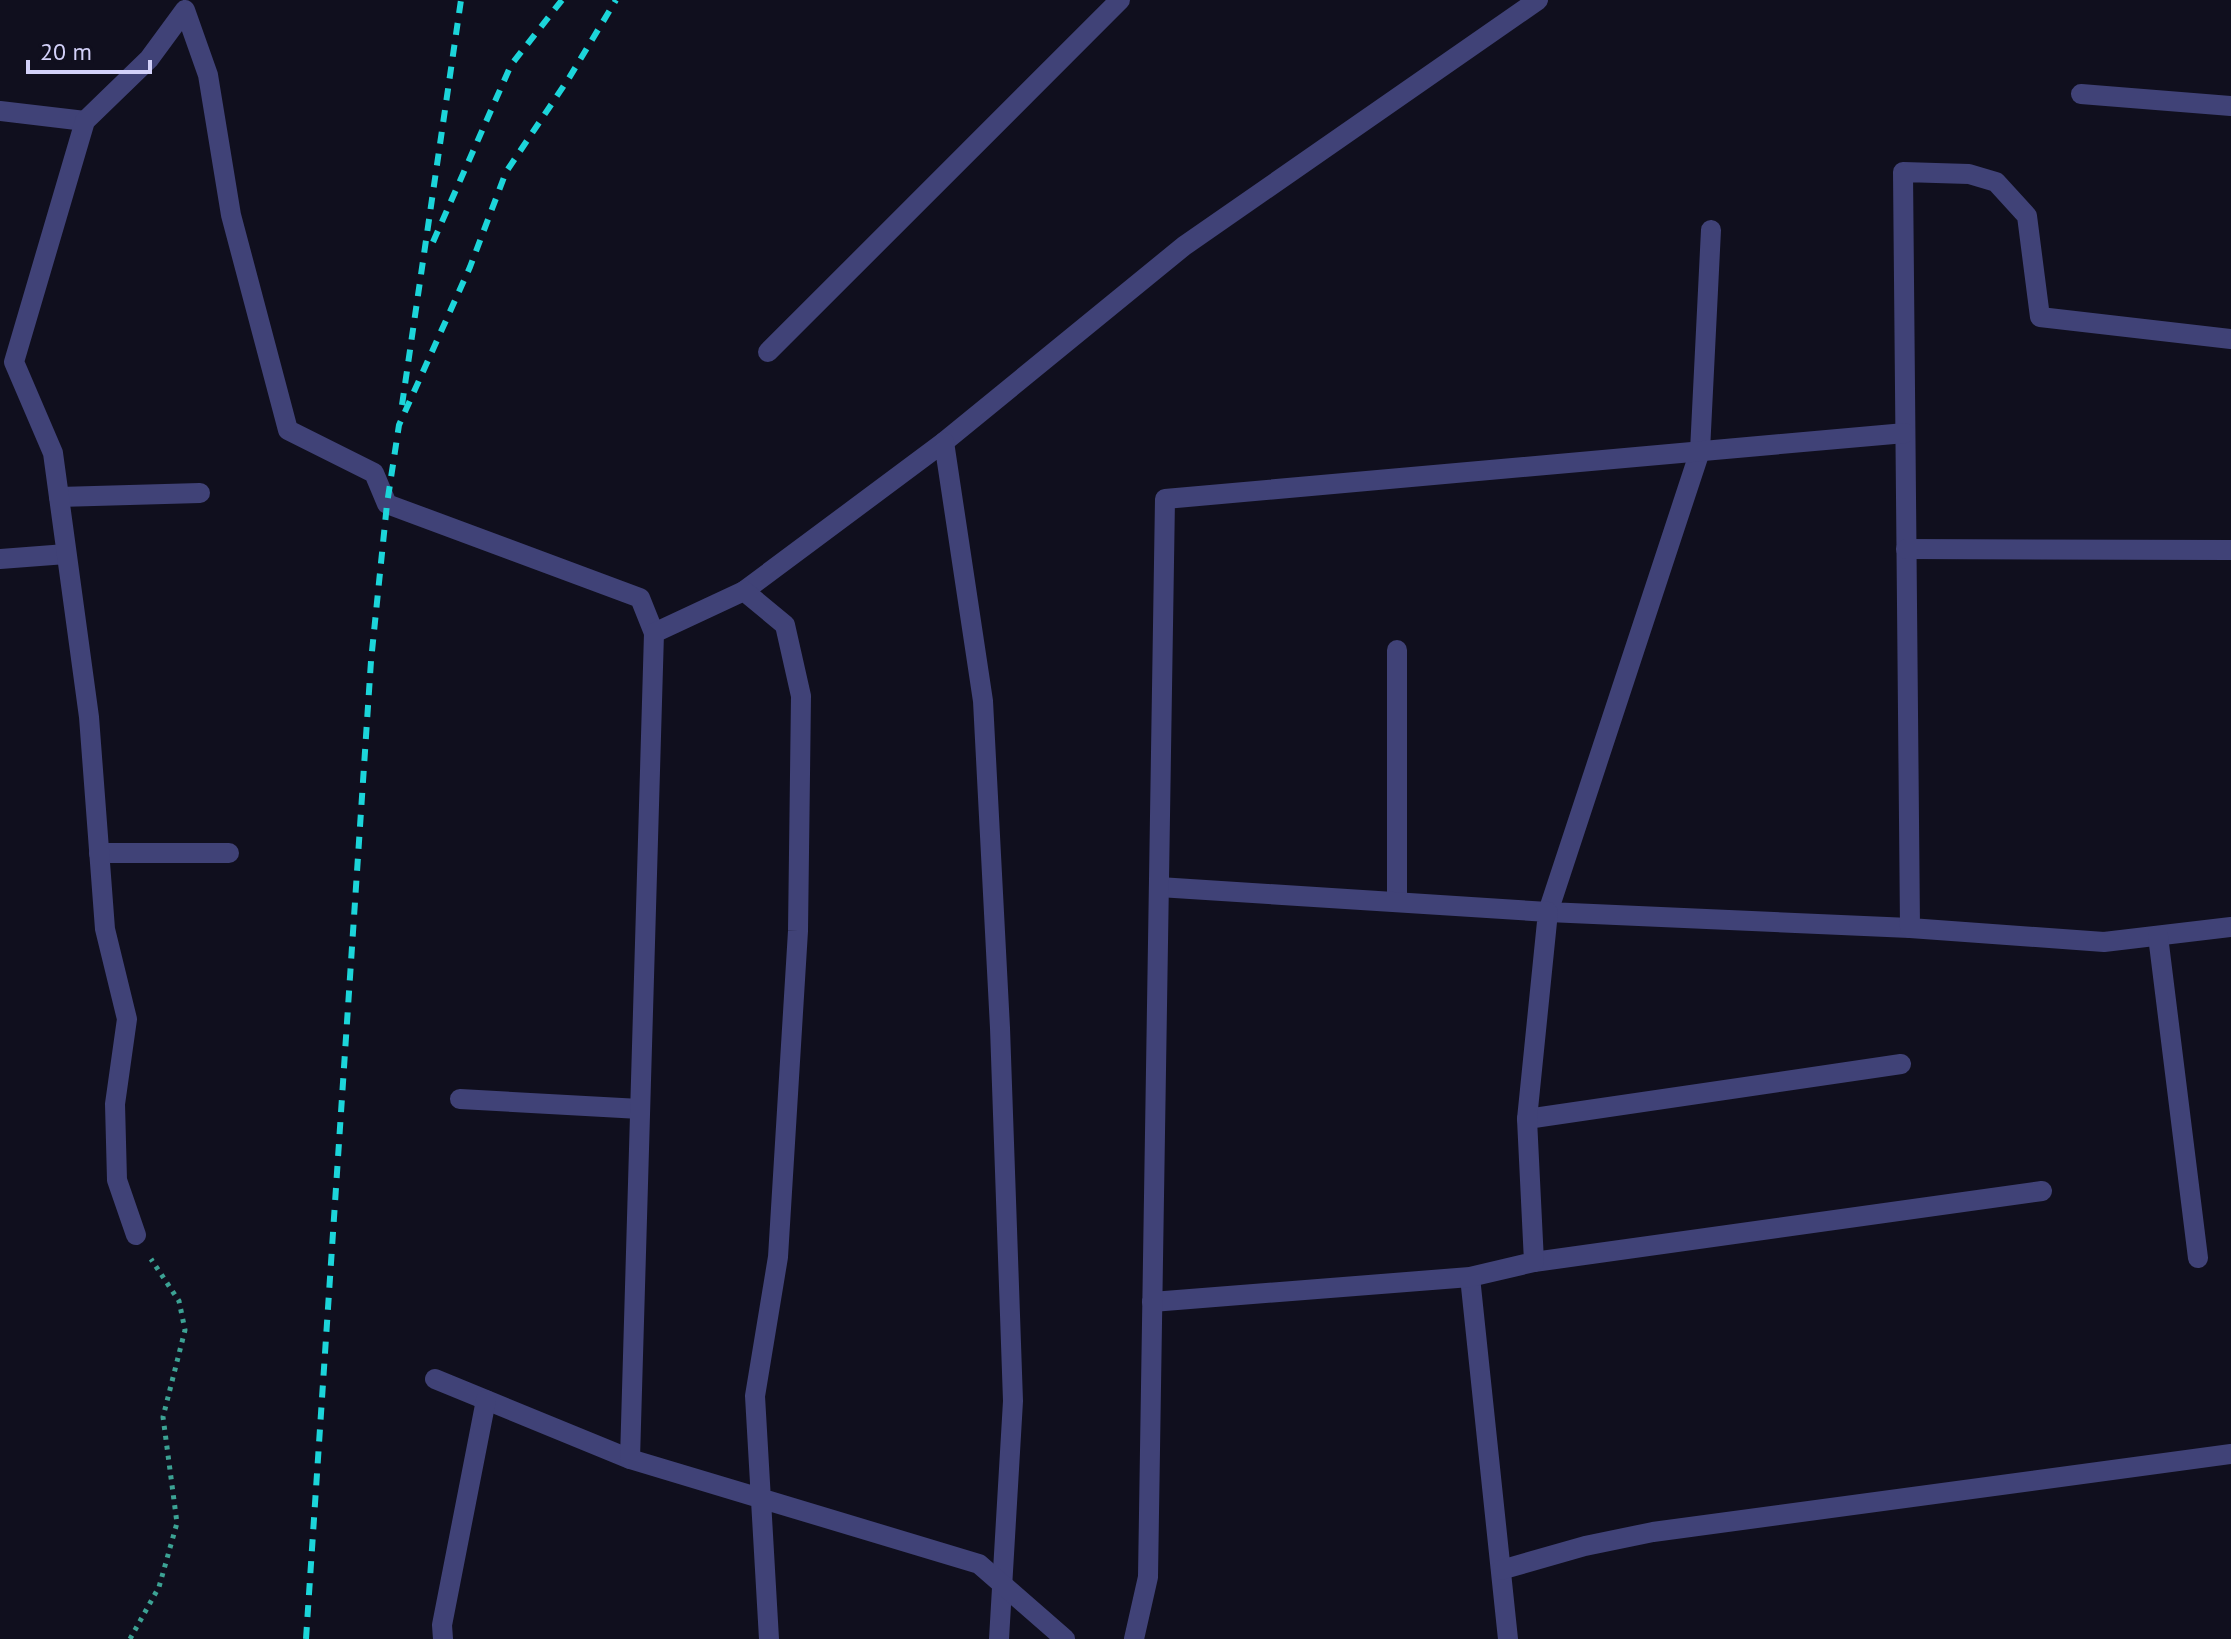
<svg xmlns="http://www.w3.org/2000/svg" width="2231" height="1639" viewBox="0 0 2231 1639" font-family="'PT Sans',sans-serif">
<style>
.lines{fill:none;stroke-linecap:round;stroke-linejoin:round}
.path{stroke:#3ca294;stroke-width:5;stroke-dasharray:4 6;stroke-linecap:butt}
.minor{stroke:#404277;stroke-width:20}
.rail{stroke:#1cd5da;stroke-width:6;stroke-dasharray:12 10;stroke-linecap:butt}
</style>
<rect width="100%" height="100%" fill="#100f1e"/>
<g class="lines">
<polyline class="path" points="130,1639 159,1587 177,1523 163,1417 185,1330 179,1301 151,1259"/>
<g class="minor">
<polyline points="2081,94 2231,106"/>
<polyline points="0,111 85,121"/>
<polyline points="1711,230 1700,451 1548,912 1910,928"/>
<polyline points="2231,339 2040,317 2027,216 1996,182 1969,174 1903,172 1910,928 2104,942 2231,927"/>
<polyline points="768,352 1120,0"/>
<polyline points="944,442 1184,246 1538,0"/>
<polyline points="59,497 200,493"/>
<polyline points="1906,549 2231,550"/>
<polyline points="0,559 66,554"/>
<polyline points="744,591 944,442 983,701 1000,1028 1013,1401 999,1639"/>
<polyline points="99,853 229,853"/>
<polyline points="1397,902 1397,650"/>
<polyline points="2158,936 2198,1258"/>
<polyline points="460,1099 640,1109"/>
<polyline points="1527,1119 1901,1064"/>
<polyline points="136,1235 117,1180 115,1104 127,1019 105,929 89,717 53,453 14,362 85,121 149,59 185,10 208,75 231,215 288,430 374,473 387,504 640,598 654,633"/>
<polyline points="1534,1262 2042,1191"/>
<polyline points="1470,1277 1508,1639"/>
<polyline points="1152,1302 1470,1277 1534,1262 1527,1119 1548,912 1159,887"/>
<polyline points="435,1379 630,1459"/>
<polyline points="1501,1570 1585,1546 1653,1532 2231,1454"/>
<polyline points="443,1639 442,1625 486,1400"/>
<polyline points="769,1639 755,1396 778,1257 798,931 801,696 785,625 744,591 654,633 630,1459 979,1564 1065,1639"/>
<polyline points="1134,1639 1148,1577 1165,499 1905,433"/>
</g>
<g class="rail">
<polyline points="433,242 511,65 562,0"/>
<polyline points="402,405 461,0"/>
<polyline points="306,1639 371,661 387,504 399,425 470,267 506,172 569,78 616,0"/>
</g>
</g>
<path d="M28 60v12h122v-12" fill="none" stroke="#d3d1f9" stroke-width="4"/>
<text x="40" y="60" font-size="24" fill="#d3d1f9" stroke="#100f1e" stroke-width="6" paint-order="stroke">20 m</text>
</svg>
